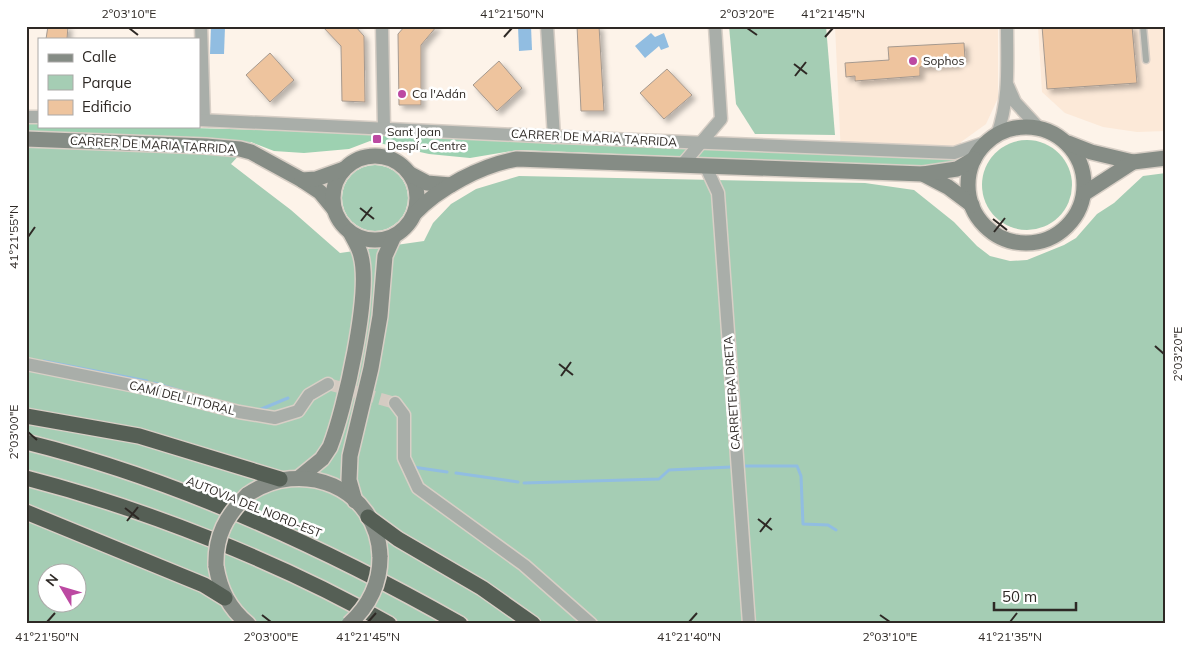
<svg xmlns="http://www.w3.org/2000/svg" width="1192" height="650" viewBox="0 0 1192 650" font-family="Mulish,sans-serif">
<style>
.built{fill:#fce9d8}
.green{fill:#a5cdb4;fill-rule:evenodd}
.forest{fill:#9dd1b1}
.water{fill:#91bde1}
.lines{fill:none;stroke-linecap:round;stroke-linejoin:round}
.stream{stroke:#91bde1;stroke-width:3}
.building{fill:#eec49e;stroke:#a5998f;filter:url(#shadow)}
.street-tunnel{stroke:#d4cbc2;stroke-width:12;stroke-dasharray:12 6;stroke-linecap:butt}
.lane-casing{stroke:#d8cfc6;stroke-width:9}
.street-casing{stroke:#d8cfc6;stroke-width:15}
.secondary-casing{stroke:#d8cfc6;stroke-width:18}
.highway-casing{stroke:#d8cfc6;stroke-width:18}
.lane{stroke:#a9aea9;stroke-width:6}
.street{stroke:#a9aea9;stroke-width:12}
.secondary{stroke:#858c85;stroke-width:15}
.highway{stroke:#555f55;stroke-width:15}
.secondary-bridge-casing{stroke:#d8cfc6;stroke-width:18;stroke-linecap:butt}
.secondary-bridge{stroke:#858c85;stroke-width:15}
.ticks{fill:none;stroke:#2e2925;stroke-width:2}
.poi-dot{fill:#bc49a2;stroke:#fff;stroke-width:2}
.labels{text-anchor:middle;stroke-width:5;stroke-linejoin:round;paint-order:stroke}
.poi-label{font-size:12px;fill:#2e2925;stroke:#fff;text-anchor:start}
.street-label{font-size:12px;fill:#2e2925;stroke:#fff}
.neatline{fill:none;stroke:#2e2925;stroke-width:2}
.ticks-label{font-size:12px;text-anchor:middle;fill:#2e2925}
</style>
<defs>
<filter id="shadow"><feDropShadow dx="4" dy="4" stdDeviation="2.5" flood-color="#0004"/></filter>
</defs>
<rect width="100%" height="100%" fill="#fdf3e9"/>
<g class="built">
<polygon points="835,26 998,26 998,98 986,124 961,142 960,157 841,155"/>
<polygon points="1038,26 1166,26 1166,131 1137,132 1103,127 1065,113 1042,92"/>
</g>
<g class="green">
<polygon points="729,26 826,26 835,135 755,134 736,104"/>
<path d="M26,133L251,142L231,164L291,210L340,253L424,241L433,223L451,204L476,189L519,176L865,183L914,190L954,222L977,246L990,256L1010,261L1027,260L1064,245L1076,238L1097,214L1114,203L1143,176L1166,173V624H26ZM48,572H78V602H48Z"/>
<circle cx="1027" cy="185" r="45"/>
<circle cx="375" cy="198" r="33"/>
</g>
<path class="forest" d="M26,120L39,121V126C346,126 652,152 960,157L950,166L888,165L518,150L470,158L429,154L370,141L349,149L304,153L274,151L251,142L26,133Z"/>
<g class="water">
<polygon points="211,26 225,27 224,54 210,54"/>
<polygon points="518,26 531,26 532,50 519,51"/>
<polygon points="651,33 655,37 664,33 669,47 661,50 659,46 645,58 635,46"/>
</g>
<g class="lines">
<g class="stream">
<polyline points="44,361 147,381"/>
<polyline points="154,383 185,392"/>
<polyline points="259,410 288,398"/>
<polyline points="740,466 797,466 801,476 803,524 828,525 836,530"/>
<polyline points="413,467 447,472"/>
<polyline points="456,473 518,482"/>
<polyline points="524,483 659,479 669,470 731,467"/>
</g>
</g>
<g class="building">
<polygon points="48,26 68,26 67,39 46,39"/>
<polygon points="322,26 355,26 364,36 365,102 342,101 341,46"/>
<polygon points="405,26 437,26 421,45 421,105 399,105 398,34"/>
<polygon points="577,26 599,26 604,111 581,111"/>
<polygon points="1042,26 1132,26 1137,83 1047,89"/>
<polygon points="964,43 965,59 958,60 958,64 920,67 920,76 855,81 855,76 846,77 845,63 889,60 888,47"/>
<polygon points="270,53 294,80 270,102 246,75"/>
<polygon points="499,61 522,88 497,111 473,85"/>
<polygon points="667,69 692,95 664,119 640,93"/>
</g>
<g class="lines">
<polyline class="street-tunnel" points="328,384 395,403"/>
<g class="lane-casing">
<polyline id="lane" points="1143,26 1146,60"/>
</g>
<g class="street-casing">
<g id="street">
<polyline points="201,26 204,120"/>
<polyline points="382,26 384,128"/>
<polyline points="547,26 554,137"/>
<polyline points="1008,86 1015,102 1039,128"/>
<polyline points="26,117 39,117"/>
<polyline points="199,120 538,136 954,153 987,142"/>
<path d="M997,135C1010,99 1007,64 1007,26"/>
<polyline points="682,165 721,119 715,26"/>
<polyline points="705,165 718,193 749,624"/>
<polyline points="26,364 150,389 239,412 275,418 298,411 309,395 328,384"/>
<polyline points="395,403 404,415 404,458 418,488 524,565 591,624"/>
</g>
</g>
<g class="secondary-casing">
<g id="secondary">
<circle cx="1026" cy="185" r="58"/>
<polyline points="26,139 206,146 240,149 251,152 302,180 320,192 334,209"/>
<polyline points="1068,143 1091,152 1133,162 1166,158"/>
<circle cx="375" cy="198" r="42"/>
<polyline points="410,174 427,183 451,185"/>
<polyline points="923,174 948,187 972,205"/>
<polyline points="302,180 316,179 344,169"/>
<polyline points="1085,193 1133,162"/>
<path d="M414,214C438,188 482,165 517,159L923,174L957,169L974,159"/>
<path d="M300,477L322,459L330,447C345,409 371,294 361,256C359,247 354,240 350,232"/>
<path d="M247,495C301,457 378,487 380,557"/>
<polyline points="355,501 349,480 350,456 371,368 380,316 385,256 394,236"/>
<path d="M216,566C220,590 229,608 248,624"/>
</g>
</g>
<g class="highway-casing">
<g id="highway">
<polyline points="26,416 139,436 280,479"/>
<path d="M26,442C179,480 324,547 460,624"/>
<path d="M26,478C146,509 282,563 389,624"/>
<polyline points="26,512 204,585 225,598"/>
<polyline points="368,517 398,539 482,588 533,624"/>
</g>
</g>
<use href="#lane" class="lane"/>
<use href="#street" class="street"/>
<use href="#secondary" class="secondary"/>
<use href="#highway" class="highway"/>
<g class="secondary-bridge-casing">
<g id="secondary-bridge">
<path d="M216,566C215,536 226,516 247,495"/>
<path d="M349,624C369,606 380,584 380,557"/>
</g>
</g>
<use href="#secondary-bridge" class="secondary-bridge"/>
</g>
<path class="ticks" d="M129,28L138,35M747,28L757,35M504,37L512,28M825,37L833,28M794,64L807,74M795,76L806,62M360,208L374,219M993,219L1007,230M361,221L372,207M994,232L1005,218M28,237L35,227M1155,346L1164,354M559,364L573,375M561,376L571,362M28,432L37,440M125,508L139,519M758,519L772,530M127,521L138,507M760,532L771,518M262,615L271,622M880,615L890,622M47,622L55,613M368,622L376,613M689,622L697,613M1010,622L1017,613"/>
<g class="poi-dot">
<circle cx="913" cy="61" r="5"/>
<circle cx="402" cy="94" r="5"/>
<rect x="372" y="134" width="10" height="10" rx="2.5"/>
</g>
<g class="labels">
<g class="poi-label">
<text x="923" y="65">Sophos</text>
<text x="412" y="98">Ca l'Adán</text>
<text x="387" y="136">Sant Joan<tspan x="387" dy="14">Despí - Centre</tspan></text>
</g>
<g class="street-label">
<text transform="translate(594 138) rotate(3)" y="4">CARRER DE MARIA TARRIDA</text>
<text transform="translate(153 145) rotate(3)" y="4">CARRER DE MARIA TARRIDA</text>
<text transform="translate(732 393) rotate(-94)" y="4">CARRETERA DRETA</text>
<text transform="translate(182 398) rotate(14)" y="4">CAMÍ DEL LITORAL</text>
<text transform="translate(254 507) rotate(22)" y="4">AUTOVIA DEL NORD-EST</text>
</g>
</g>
<rect width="1192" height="650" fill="none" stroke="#ffffff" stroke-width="55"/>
<rect x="38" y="38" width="162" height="90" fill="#ffffff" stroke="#aba9a8"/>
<rect x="48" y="54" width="25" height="8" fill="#858c85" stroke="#aba9a8"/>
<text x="82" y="62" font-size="15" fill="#2e2925">Calle</text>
<rect x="48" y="75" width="25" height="15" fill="#a5cdb4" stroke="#aba9a8"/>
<text x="82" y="88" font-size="15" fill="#2e2925">Parque</text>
<rect x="48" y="100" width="25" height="15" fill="#eec49e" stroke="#aba9a8"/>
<text x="82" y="112" font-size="15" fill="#2e2925">Edificio</text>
<g transform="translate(62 588) rotate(308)"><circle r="24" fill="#ffffff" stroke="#aba9a8"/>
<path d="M0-4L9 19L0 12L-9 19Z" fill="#bc49a2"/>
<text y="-8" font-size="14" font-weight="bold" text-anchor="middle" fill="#2e2925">N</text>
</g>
<path d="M994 602v8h82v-8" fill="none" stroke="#2e2925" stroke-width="2.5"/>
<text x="1002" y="602" font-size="15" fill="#2e2925" stroke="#ffffff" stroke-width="4" paint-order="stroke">50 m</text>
<rect x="28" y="28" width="1136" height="594" class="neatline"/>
<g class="ticks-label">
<text x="129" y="18">2°03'10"E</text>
<text x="512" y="18">41°21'50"N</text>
<text x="747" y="18">2°03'20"E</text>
<text x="833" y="18">41°21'45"N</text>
<text transform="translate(14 237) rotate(-90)" y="4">41°21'55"N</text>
<text transform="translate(1178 354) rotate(-90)" y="4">2°03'20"E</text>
<text transform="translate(14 432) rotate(-90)" y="4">2°03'00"E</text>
<text x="47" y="641">41°21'50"N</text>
<text x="271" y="641">2°03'00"E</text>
<text x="368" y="641">41°21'45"N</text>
<text x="689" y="641">41°21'40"N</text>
<text x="890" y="641">2°03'10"E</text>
<text x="1010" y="641">41°21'35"N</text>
</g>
</svg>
